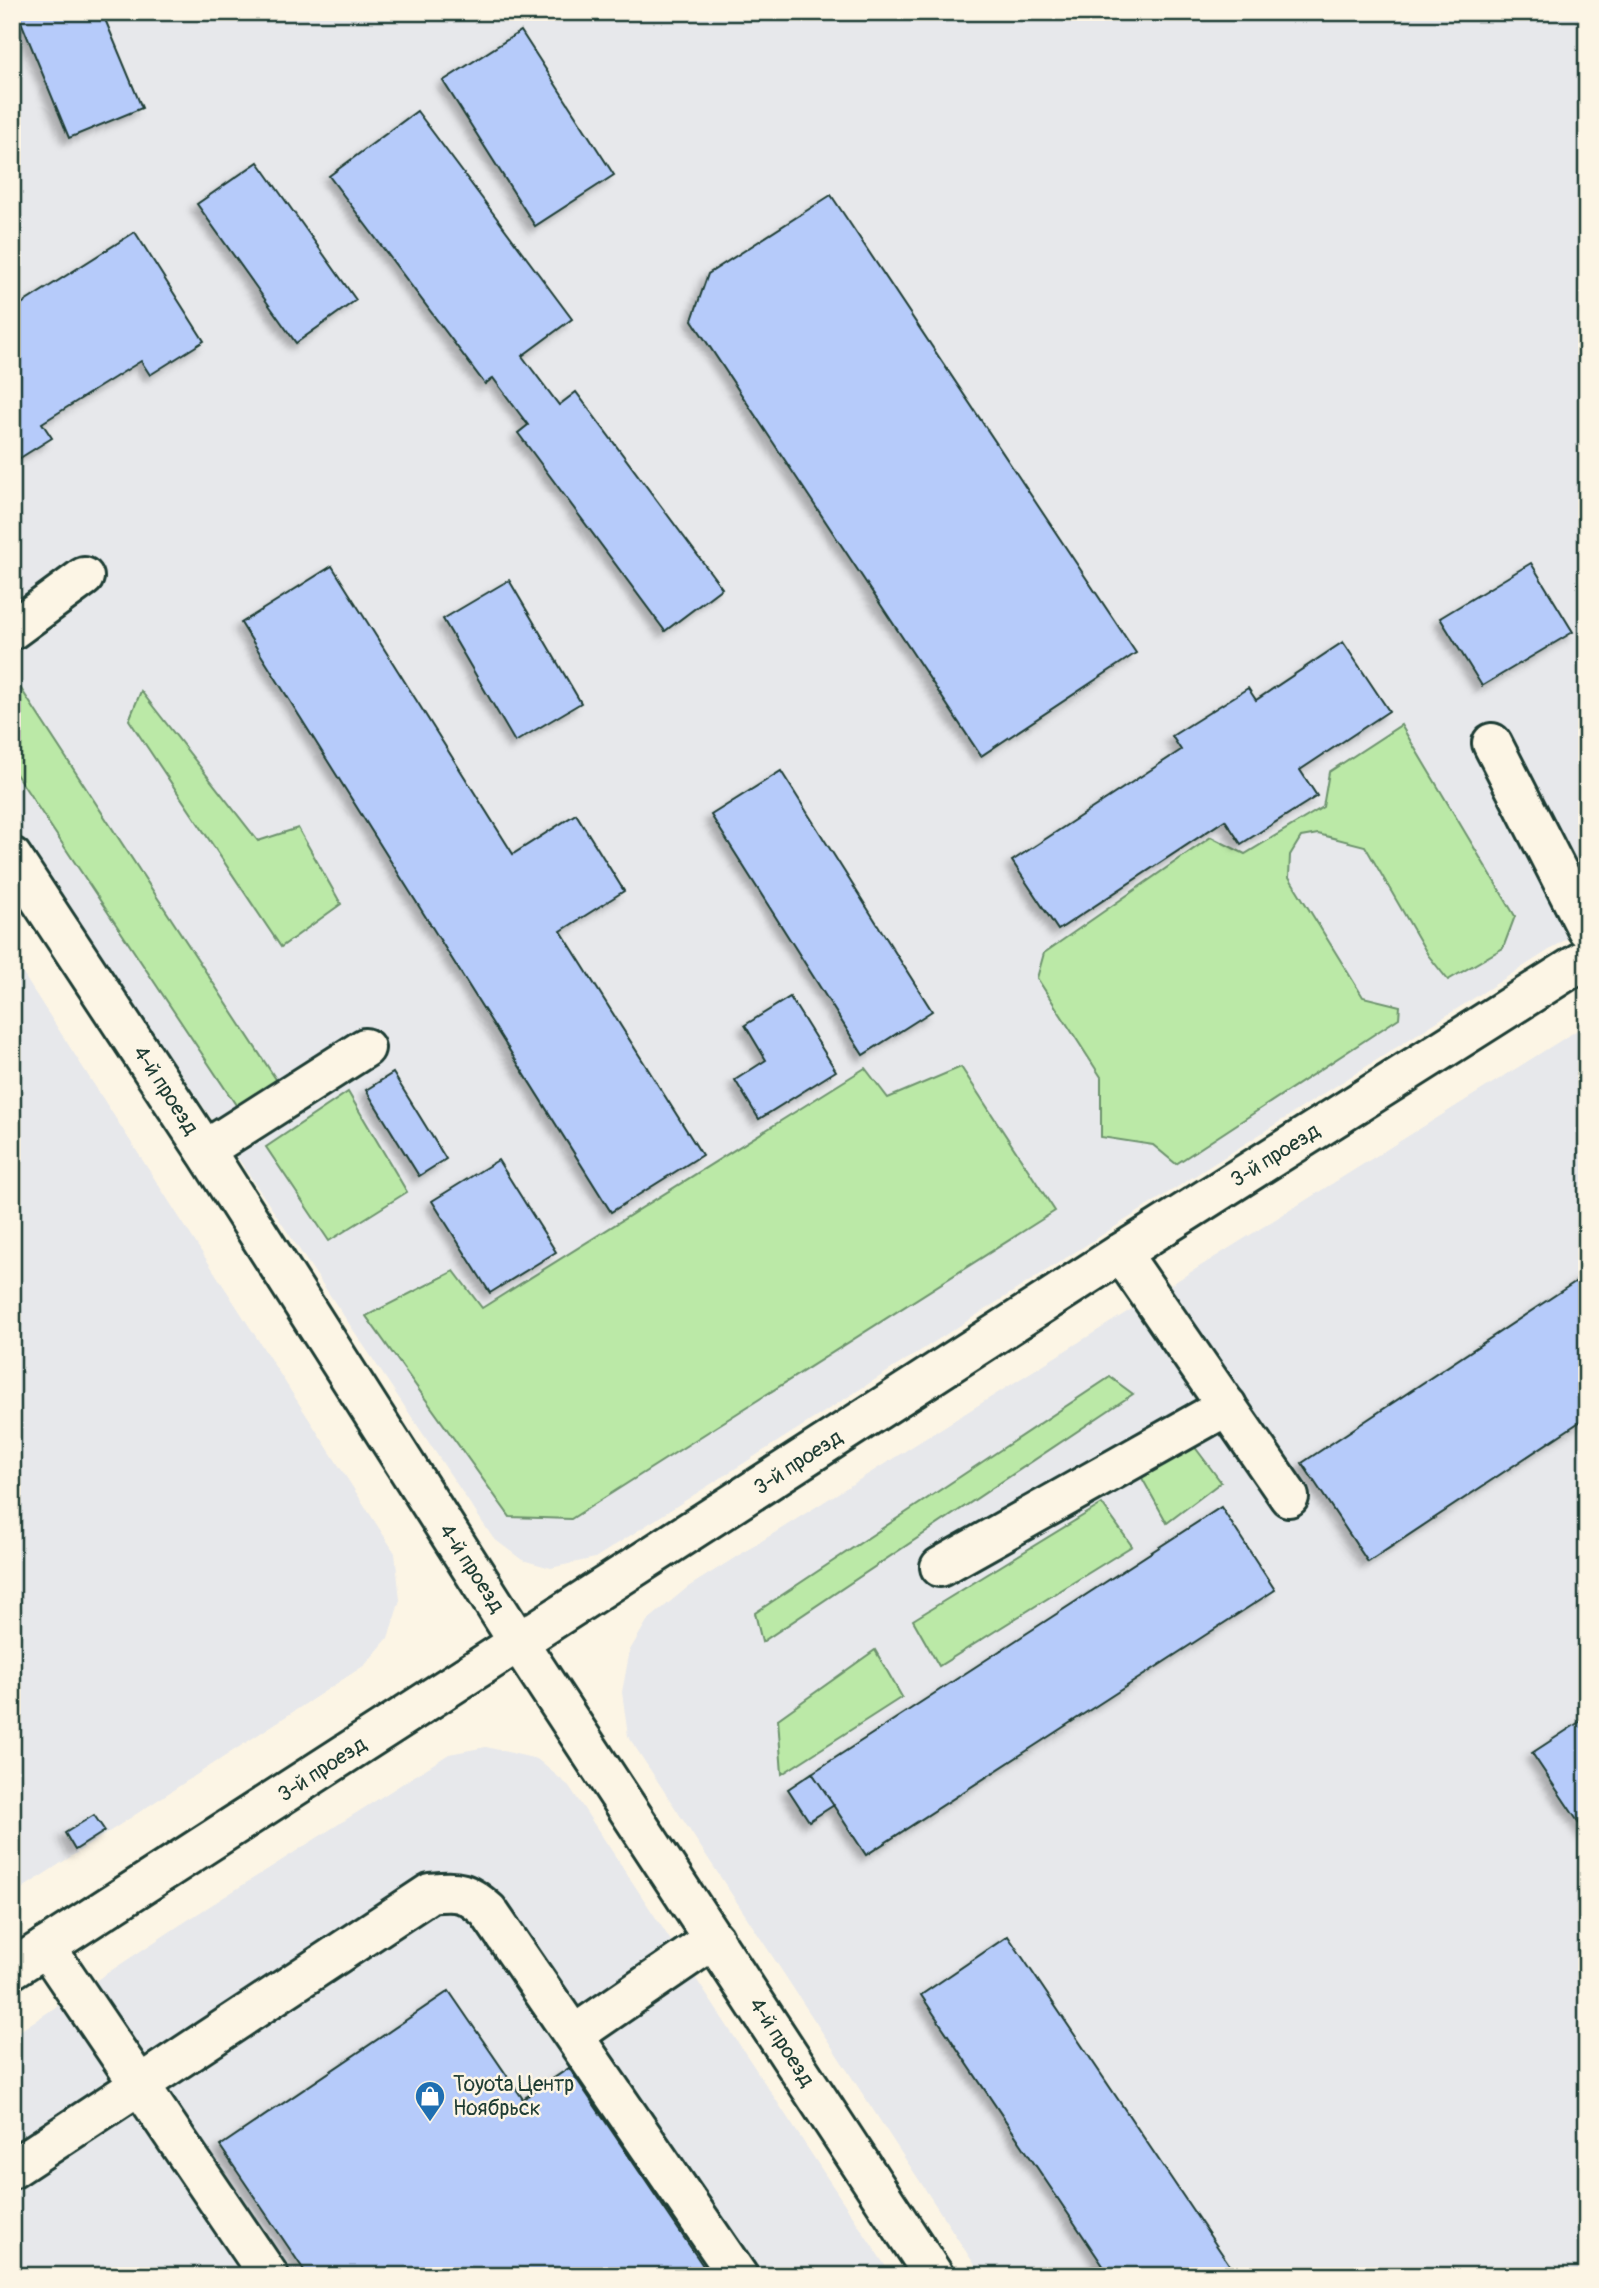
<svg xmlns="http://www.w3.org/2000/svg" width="1599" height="2288" viewBox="0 0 1599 2288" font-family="Pangolin,sans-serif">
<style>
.built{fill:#e7e8eb}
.green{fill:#bbe9a7;stroke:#6d936e;stroke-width:2}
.building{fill:#b6cbfa;stroke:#1f3d34;stroke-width:2;filter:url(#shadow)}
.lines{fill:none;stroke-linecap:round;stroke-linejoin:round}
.minor-casing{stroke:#1f3d34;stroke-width:44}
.minor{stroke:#fcf5e5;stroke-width:38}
.labels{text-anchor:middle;stroke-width:5;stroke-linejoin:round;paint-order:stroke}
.street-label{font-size:21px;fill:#1f3d34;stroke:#fcf5e5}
.poi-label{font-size:21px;fill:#1f3d34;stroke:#fcf5e5;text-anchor:start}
</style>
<defs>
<filter id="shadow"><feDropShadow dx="-6" dy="6" stdDeviation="3.5" flood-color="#0004"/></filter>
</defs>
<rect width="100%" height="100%" fill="#fcf5e5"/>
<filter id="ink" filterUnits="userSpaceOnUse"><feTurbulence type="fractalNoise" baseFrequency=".0143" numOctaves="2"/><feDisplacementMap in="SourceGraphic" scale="14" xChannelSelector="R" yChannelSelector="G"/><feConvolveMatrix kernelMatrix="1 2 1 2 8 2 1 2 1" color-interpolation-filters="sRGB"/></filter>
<g filter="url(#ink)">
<g class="built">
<polygon points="12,12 1587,12 1587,926 595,1558 551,1568 522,1560 493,1538 12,822"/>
<polygon points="12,957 395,1553 400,1600 388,1638 365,1665 12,1895"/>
<polygon points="1587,1024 1587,2276 982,2276 628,1736 622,1692 630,1650 647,1621 688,1587"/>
<polygon points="486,1747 537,1759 569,1786 892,2276 12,2276 12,2036 180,1925 449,1754"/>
</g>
<g class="green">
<polygon points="12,675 283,1090 244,1117 12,768"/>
<polygon points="141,691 258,841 298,828 341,904 281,947 129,720"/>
<polygon points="1401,725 1515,916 1503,948 1448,980 1428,955 1365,846 1318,834 1301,837 1290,855 1289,877 1363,997 1400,1006 1399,1018 1176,1164 1153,1145 1101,1137 1101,1077 1037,978 1044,953 1211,837 1245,854 1323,807 1329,772"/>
<polygon points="961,1067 1055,1211 571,1519 510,1517 366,1316 454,1271 482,1308 865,1068 888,1098"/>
<polygon points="348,1092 407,1192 329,1241 266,1147"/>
<polygon points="1110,1377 1133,1394 762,1642 755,1613"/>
<polygon points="1191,1442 1221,1482 1167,1523 1137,1469"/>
<polygon points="1102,1504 1132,1546 939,1666 913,1620"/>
<polygon points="875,1650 902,1697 782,1774 778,1719"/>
</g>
<g class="building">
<polygon points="17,12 102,12 142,108 69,138"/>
<polygon points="521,31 614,175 535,226 443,81"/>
<polygon points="417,111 572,319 522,356 559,405 576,392 722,588 665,631 518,433 528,425 493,378 485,384 329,176"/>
<polygon points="258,162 356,300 296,343 197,204"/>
<polygon points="831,195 1136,653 981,756 692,320 708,274"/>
<polygon points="135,232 204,341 150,375 141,361 42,423 52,438 12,463 12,310"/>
<polygon points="1531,563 1573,632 1482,686 1440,618"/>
<polygon points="332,566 513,854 576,814 624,891 561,931 702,1155 611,1212 241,623"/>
<polygon points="509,580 581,703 515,742 443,619"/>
<polygon points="1343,642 1389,711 1300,770 1317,796 1241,844 1225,820 1058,930 1012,861 1181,750 1172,736 1248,688 1256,700"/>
<polygon points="781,771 932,1011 863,1055 711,815"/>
<polygon points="790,997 836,1071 759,1119 735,1080 766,1060 745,1025"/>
<polygon points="393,1073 446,1159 419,1176 366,1090"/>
<polygon points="498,1160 556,1252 490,1293 432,1201"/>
<polygon points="1587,1274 1587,1417 1368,1562 1302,1463"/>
<polygon points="1221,1507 1275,1590 866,1855 812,1773"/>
<polygon points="1587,1717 1587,1835 1532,1753"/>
<polygon points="812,1773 834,1805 809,1821 788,1789"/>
<polygon points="94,1815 105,1831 75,1850 65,1833"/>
<polygon points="1008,1936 1237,2276 1110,2276 921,1995"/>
<polygon points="449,1991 523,2099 569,2068 710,2276 308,2276 220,2146"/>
</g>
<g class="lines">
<g class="minor-casing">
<g id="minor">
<polyline points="12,630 84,577"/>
<polyline points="1492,743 1587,929"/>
<polyline points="12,857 205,1150 519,1643 934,2276"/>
<polyline points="205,1150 365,1048"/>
<polyline points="1121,1253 1289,1497"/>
<polyline points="940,1567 1227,1406"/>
<polyline points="46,1947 269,2276"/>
<polyline points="12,1969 1121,1253 1587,958"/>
<polyline points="574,2035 714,1939"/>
<path d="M12,2169L430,1893C459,1890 466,1891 488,1911L738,2276"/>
</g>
</g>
<use href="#minor" class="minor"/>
</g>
</g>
<defs>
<g id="shop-pin" transform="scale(1.575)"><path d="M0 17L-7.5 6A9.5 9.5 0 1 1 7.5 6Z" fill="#1f6fb2" stroke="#fcf5e5"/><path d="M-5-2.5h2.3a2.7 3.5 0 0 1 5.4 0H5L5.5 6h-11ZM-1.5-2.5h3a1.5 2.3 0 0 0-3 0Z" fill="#fff"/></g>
</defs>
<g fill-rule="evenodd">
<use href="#shop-pin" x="430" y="2096"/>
</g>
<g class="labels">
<g class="street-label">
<text transform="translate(166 1090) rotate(57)" y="7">4-й проезд</text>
<text transform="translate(1275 1155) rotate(-32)" y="7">3-й проезд</text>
<text transform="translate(798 1462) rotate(-33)" y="7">3-й проезд</text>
<text transform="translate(472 1568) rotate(57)" y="7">4-й проезд</text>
<text transform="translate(322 1769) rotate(-33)" y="7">3-й проезд</text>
<text transform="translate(782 2042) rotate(57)" y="7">4-й проезд</text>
</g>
<g class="poi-label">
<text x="453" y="2091">Toyota Центр<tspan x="453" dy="24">Ноябрьск</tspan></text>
</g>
</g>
<rect width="1599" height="2288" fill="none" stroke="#fcf5e5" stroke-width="42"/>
<rect x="21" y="21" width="1557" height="2246" fill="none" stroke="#1f3d34" stroke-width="2.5" filter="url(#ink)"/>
</svg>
